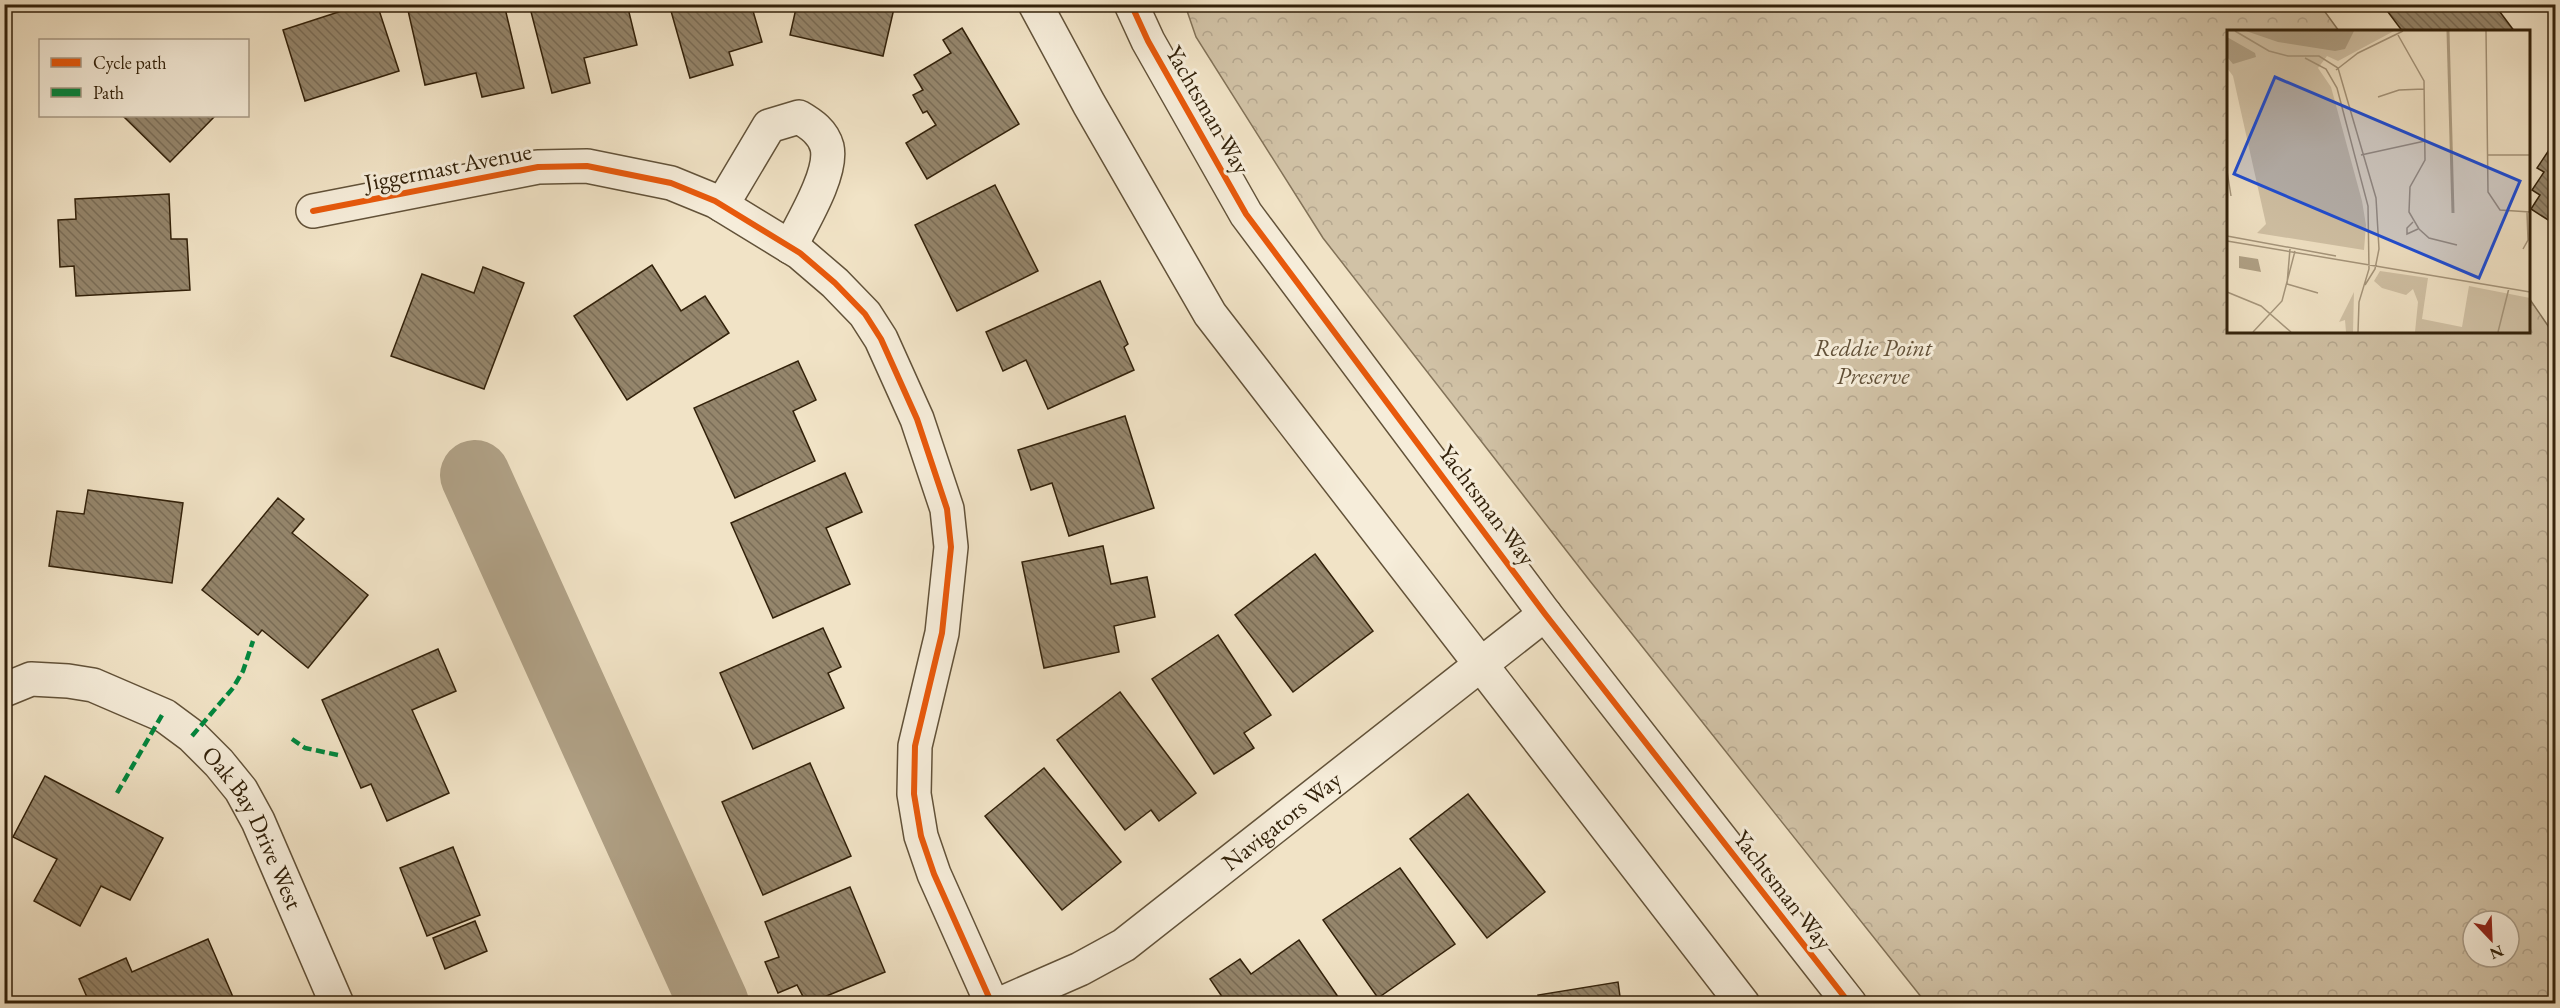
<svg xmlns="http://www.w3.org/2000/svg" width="2560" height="1008" viewBox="0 0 2560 1008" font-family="'EB Garamond',serif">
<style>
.park{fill:url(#park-crowns);stroke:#827258;stroke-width:1.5;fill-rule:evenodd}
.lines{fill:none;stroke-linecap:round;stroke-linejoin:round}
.river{stroke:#b0a186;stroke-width:70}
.building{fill:url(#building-back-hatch);stroke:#32210a;stroke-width:1.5}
.minor-casing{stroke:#625239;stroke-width:36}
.minor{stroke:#f6edda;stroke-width:33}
.quiet{stroke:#00873e;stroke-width:4.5;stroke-dasharray:9 4.5;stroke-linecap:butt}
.cycleway-casing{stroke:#f6edda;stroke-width:10}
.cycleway{stroke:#e8590c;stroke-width:6}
.labels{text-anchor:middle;stroke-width:6;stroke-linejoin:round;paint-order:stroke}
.street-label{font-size:24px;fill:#32210a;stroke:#f6edda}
.park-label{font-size:24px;font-style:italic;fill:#625139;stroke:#f6edda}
.inset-river{fill:none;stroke:#b0a186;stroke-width:3}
.inset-road{fill:none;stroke:#a5957b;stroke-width:1.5}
.view{fill:#1d4ed8;fill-opacity:0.15;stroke:#1d4ed8;stroke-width:3}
.inset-edge{fill:none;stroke:#32210a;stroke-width:3}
</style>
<defs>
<pattern id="park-crowns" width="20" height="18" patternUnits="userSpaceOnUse" patternTransform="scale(1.5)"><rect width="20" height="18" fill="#d1c2a6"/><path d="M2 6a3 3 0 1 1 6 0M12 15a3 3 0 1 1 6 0" fill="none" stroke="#b4a68e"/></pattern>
<pattern id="building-back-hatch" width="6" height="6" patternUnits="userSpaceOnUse" patternTransform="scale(1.5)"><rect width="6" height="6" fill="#95866c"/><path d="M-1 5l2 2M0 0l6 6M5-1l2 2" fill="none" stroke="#7a6d57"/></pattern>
</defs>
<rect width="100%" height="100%" fill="#f1e3c6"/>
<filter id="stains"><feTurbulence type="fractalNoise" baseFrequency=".00333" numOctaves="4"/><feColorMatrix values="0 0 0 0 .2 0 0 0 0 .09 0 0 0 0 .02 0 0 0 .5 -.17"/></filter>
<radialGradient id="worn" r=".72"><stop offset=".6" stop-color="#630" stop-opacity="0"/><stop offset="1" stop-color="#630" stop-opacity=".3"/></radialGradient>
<path class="park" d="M1185,5H2320L2339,31L2228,32V332H2528L2529,298L2555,336V1003H1926L1590,581L1323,238L1196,37ZM2473,921H2509V957H2473Z"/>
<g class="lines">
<polyline class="river" points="475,475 714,1004"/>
</g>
<g class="building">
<polygon points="363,4 377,4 399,71 305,101 283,30"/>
<polygon points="415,4 504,4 524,88 482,97 476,73 425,85 407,6"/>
<polygon points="529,4 627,4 637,45 584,58 590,83 552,93"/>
<polygon points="669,4 751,4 762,42 729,52 733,65 690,78"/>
<polygon points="797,4 895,4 883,56 790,35"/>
<polygon points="2382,4 2494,4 2515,32 2403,32"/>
<polygon points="962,28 1019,124 927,179 906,143 936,125 927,111 923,113 913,95 923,90 914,75 951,53 943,40"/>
<polygon points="123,116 215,116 170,162"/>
<polygon points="2553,144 2556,145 2556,225 2531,209 2540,195 2532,190 2544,172 2537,168"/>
<polygon points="995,185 1038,271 957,311 915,225"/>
<polygon points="169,194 171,239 187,239 190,290 76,296 74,266 60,267 58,220 76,219 75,199"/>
<polygon points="652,265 681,311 705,296 729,333 627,400 574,316"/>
<polygon points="483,267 524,283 484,389 391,356 422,274 474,293"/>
<polygon points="1100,281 1128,344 1124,347 1134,370 1048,409 1026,360 1003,371 986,332"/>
<polygon points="798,361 816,400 793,411 815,461 735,498 694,408"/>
<polygon points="1125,416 1154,508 1069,536 1052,483 1031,490 1018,450"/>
<polygon points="845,473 862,512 826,528 850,584 773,618 731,523"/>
<polygon points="88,490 183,503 172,583 49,566 57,511 84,514"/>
<polygon points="278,498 304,519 292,533 368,595 308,668 262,630 258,635 202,590"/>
<polygon points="1103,546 1111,584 1147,577 1155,617 1114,626 1119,652 1044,668 1022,562"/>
<polygon points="1315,554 1373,631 1293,692 1235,615"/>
<polygon points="823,628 841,667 828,673 844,708 753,749 720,673"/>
<polygon points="1218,635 1271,715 1244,733 1254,748 1214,774 1152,679"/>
<polygon points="438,649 456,691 412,710 449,793 387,821 371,784 361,788 322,700"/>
<polygon points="1120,692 1196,793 1159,821 1151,810 1125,830 1057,740"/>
<polygon points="810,763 851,856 763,895 722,802"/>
<polygon points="1044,768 1121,862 1062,910 985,816"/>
<polygon points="45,776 163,838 130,900 101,886 80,926 34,901 57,859 13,837"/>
<polygon points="1468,794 1545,892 1487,938 1410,839"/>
<polygon points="453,847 480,915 427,936 400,868"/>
<polygon points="1400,868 1455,944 1378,998 1323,920"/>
<polygon points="850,887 885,972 807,1004 797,985 778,993 765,962 779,957 765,922"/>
<polygon points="475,921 487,951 445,969 433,938"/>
<polygon points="208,939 236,1004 90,1004 79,979 126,958 132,972"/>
<polygon points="1299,940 1343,1004 1227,1004 1210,979 1240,959 1251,974"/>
<polygon points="1618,982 1621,1004 1540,1004 1538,995"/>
</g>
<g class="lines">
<g class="minor-casing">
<g id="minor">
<polyline points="1035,4 1089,104 1210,314 1743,1004"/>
<polyline points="1131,4 1148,41 1246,214 1545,614 1850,1004"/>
<path d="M722,205L769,126L799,117C811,124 823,132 827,147C833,173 802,223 790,247"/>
<polyline points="313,211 538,167 587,166 671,183 715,201 800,253 835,283 865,314 881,339 917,419 947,509 951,547 942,633 915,746 914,794 921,836 934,874 992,1004"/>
<path id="s1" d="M4,690L31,679L68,681L93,685L165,716L192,736L219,763L241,790L258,821L337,1004"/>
<path id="s2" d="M1000,1004L1080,969L1124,945L1545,614"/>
</g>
</g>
<use href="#minor" class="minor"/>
<g class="quiet">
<polyline points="192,736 233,688 243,671 253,641"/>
<polyline points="292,739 305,748 338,755"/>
<polyline points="117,793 162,715"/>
</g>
<g class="cycleway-casing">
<g id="cycleway">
<polyline points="1131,4 1148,41 1246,214 1545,614 1850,1004"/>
<polyline points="313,211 538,167 587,166 671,183 715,201 800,253 835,283 865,314 881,339 917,419 947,509 951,547 942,633 915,746 914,794 921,836 934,874 992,1004"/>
</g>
</g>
<use href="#cycleway" class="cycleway"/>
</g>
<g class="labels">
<g class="street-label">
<text transform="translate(1208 110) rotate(60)" y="8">Yachtsman Way</text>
<text transform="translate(448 167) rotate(-11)" y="8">Jiggermast Avenue</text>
<text transform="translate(1487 505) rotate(53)" y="8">Yachtsman Way</text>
<text dy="8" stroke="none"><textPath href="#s2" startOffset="338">Navigators Way</textPath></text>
<text dy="8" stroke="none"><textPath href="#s1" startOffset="315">Oak Bay Drive West</textPath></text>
<text transform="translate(1783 890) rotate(52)" y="8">Yachtsman Way</text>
</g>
<g class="park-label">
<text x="1873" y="356">Reddie Point<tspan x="1873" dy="28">Preserve</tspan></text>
</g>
</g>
<g transform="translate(2227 30)">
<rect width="303" height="303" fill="#f1e3c6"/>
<path d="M153,241L201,248L195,289L235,297L242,256L303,268V302H188L191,272L186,259L179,265L155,258L147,251ZM127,262L126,302H119L118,290L112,292Z" fill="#d1c2a6"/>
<path d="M0,1H167L111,31L100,26L91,38L104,57L135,171L139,195L137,220L30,203L39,194L6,46L0,38Z" fill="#d1c2a6"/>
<path d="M19,1H127L118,19L108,21L51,12ZM0,7L28,23L29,27L6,34L0,27ZM12,226L31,229L34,242L12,238Z" fill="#b0a186"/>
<path class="inset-river" d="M221,1L226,183"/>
<path class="inset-road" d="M8,1L42,21L61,26H92L111,38L149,168L152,219L148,239L138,255M259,1L261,162L273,180L303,182M171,5L197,51L198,130L183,157L182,182L192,199L202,208L230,215M78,28L99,39L110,58L141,176L142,239L132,272L131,302M109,40L131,23L176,1M151,67L172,60L197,59M134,125L198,111M260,125H303M0,141L4,166M186,192L180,198V204L191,199M0,206L109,226M0,211L303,262M296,219L301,210L300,182M60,254L63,219M60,254L91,263M0,262L34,276L64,302M26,302L55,271L68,221M271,302L282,258"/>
<path class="view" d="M48,47L293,151L252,248L7,144Z"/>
<rect width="303" height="303" class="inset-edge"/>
</g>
<rect width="2560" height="1008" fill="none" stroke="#f1e3c6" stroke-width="24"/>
<rect x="6" y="6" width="2548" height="996" fill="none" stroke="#32210a" stroke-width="3"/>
<rect x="12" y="12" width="2536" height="984" fill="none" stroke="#32210a" stroke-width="1.5"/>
<rect x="39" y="39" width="210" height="78" fill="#f6edda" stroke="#a89b87" stroke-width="1.5"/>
<rect x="51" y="58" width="30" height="9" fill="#e8590c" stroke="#a89b87" stroke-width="1.5"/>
<text x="93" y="69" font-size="18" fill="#32210a">Cycle path</text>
<rect x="51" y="88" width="30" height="9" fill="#00873e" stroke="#a89b87" stroke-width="1.5"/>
<text x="93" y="99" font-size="18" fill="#32210a">Path</text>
<g transform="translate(2491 939) rotate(157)"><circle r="28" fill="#f6edda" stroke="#a89b87" stroke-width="1.5"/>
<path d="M0-4.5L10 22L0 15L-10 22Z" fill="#8f2418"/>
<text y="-9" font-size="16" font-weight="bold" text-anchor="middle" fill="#32210a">N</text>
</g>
<rect width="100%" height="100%" filter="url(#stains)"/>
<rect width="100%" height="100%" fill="url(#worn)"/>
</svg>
